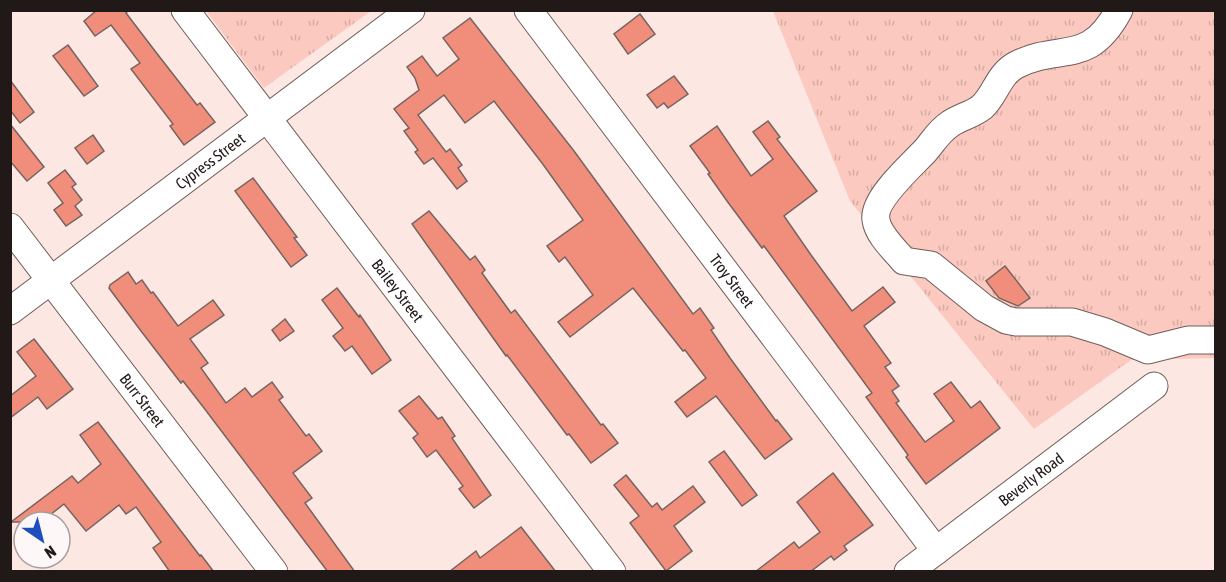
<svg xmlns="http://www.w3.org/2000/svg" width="1226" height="582" viewBox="0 0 1226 582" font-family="'Asap Condensed',sans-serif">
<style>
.grass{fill:url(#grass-tufts)}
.building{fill:#f18e7b;stroke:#766360;stroke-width:1.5}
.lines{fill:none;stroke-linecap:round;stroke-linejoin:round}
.minor-casing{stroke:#705d59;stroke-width:29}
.minor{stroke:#fff;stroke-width:27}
.labels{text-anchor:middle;stroke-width:4.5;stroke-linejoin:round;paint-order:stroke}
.street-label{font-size:16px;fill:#211918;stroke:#fdf8f7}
</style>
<defs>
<pattern id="grass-tufts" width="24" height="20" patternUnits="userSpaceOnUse" patternTransform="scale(1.5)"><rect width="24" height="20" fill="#fbc9bf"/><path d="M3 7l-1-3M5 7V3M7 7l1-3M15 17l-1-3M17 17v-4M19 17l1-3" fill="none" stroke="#d7aca3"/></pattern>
</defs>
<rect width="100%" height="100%" fill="#fde7e2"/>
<g class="grass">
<polygon points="206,11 371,11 264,88"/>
<polygon points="773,11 1215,11 1215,358 1131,360 1034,429 850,201"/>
</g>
<g class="building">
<polygon points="97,10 129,10 126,13 155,51 197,105 200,103 215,122 184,145 170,126 173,124 131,69 140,63 111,25 95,36 84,21"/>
<polygon points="640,14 655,34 628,54 614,34"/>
<polygon points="470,18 574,151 693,314 700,308 714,328 711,330 730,358 776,421 777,420 792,439 765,459 716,396 687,417 675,402 706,378 685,350 683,351 633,288 570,337 558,322 593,295 565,257 559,262 547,246 583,220 542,163 494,101 465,123 444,95 418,115 446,152 450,149 462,165 458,168 467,181 457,189 433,158 424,164 415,152 418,150 404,131 409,128 394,109 419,90 415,78 407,67 422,56 437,76 459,59 443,38"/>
<polygon points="68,45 98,86 84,96 53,56"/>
<polygon points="674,76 688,94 668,108 664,103 657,108 647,95"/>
<polygon points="10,80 34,112 20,123 10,110"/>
<polygon points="768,121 780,137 777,139 817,191 784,216 811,255 852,311 883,287 895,302 864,326 891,363 885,367 899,386 892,391 899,401 896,403 925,442 954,421 934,394 951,382 971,408 980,401 1000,428 926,484 906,457 908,455 866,397 872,393 764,246 762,248 727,201 708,174 710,173 690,146 717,126 751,176 773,159 753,132"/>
<polygon points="10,124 44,167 27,181 10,161"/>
<polygon points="93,135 104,151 87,164 75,148"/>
<polygon points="65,170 76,184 72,187 82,200 75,206 82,215 66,226 54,210 63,203 48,183"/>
<polygon points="253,178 297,237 294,238 307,255 291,267 235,191"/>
<polygon points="429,211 470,260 475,256 485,270 482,273 511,313 515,310 601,425 603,424 618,443 591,463 569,434 567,435 507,355 506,356 412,224"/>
<polygon points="1005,266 1030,298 1018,306 999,298 986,281"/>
<polygon points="128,272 136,284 142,280 151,293 153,292 178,326 213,300 224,315 190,339 208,363 201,368 226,403 245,388 252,397 272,382 283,397 279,400 306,436 309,434 322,451 293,473 312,498 305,503 355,572 328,572 204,408 183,381 181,383 141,331 109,288 110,285"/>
<polygon points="337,288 359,317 360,315 391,360 372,374 352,346 345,351 333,336 343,328 322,300"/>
<polygon points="285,319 294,331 280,341 272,330"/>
<polygon points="34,339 73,389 47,409 38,397 10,418 10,396 36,376 17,352"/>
<polygon points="419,396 438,419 442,417 455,436 452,438 491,495 474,508 459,489 463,486 436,450 427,457 413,438 418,434 399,411"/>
<polygon points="98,422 200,556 201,555 214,572 170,572 153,548 161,542 136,507 126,514 119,505 86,531 64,504 41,522 11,522 72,476 78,483 101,464 80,435"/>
<polygon points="724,451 757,495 742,506 709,462"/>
<polygon points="833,473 873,525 844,546 847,550 834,560 831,556 810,572 755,572 794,542 799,548 820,532 797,502"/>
<polygon points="626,475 652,507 657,503 662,510 693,486 705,502 674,526 692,551 666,571 630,523 639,516 614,485"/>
<polygon points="521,527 556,572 449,572 476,551 480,558"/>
</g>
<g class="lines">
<g class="minor-casing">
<g id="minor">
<path id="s1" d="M185,10L612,572"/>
<path id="s2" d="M528,10L936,551"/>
<path d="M1119,10C1088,68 1061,42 1016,65C998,75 996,94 982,107C972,115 960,117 950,124C939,131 933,142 925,151C912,165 872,200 876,220C878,235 895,250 904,261L931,265L984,308L1006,320L1016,322H1072L1105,332L1148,350L1188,340H1216"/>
<path id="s3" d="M10,227L274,572"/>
<path id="s4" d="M10,311L411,10"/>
<path id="s5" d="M908,572L1154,386"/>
</g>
</g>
<use href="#minor" class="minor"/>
</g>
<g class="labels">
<g class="street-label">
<text dy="6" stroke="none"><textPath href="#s4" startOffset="250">Cypress Street</textPath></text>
<text dy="6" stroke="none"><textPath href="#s2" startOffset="339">Troy Street</textPath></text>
<text dy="6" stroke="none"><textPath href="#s1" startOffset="352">Bailey Street</textPath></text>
<text dy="6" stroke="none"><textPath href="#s3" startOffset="218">Burr Street</textPath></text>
<text dy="6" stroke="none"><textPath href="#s5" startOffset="154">Beverly Road</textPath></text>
</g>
</g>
<rect width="1226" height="582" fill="none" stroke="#211918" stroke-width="24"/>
<g transform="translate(42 540) rotate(145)"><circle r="28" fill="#fdf8f7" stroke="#a59f9e" stroke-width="1.5"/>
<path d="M0-4.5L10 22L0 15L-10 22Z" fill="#1e50bd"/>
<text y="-9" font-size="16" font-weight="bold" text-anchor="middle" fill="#211918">N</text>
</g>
</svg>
